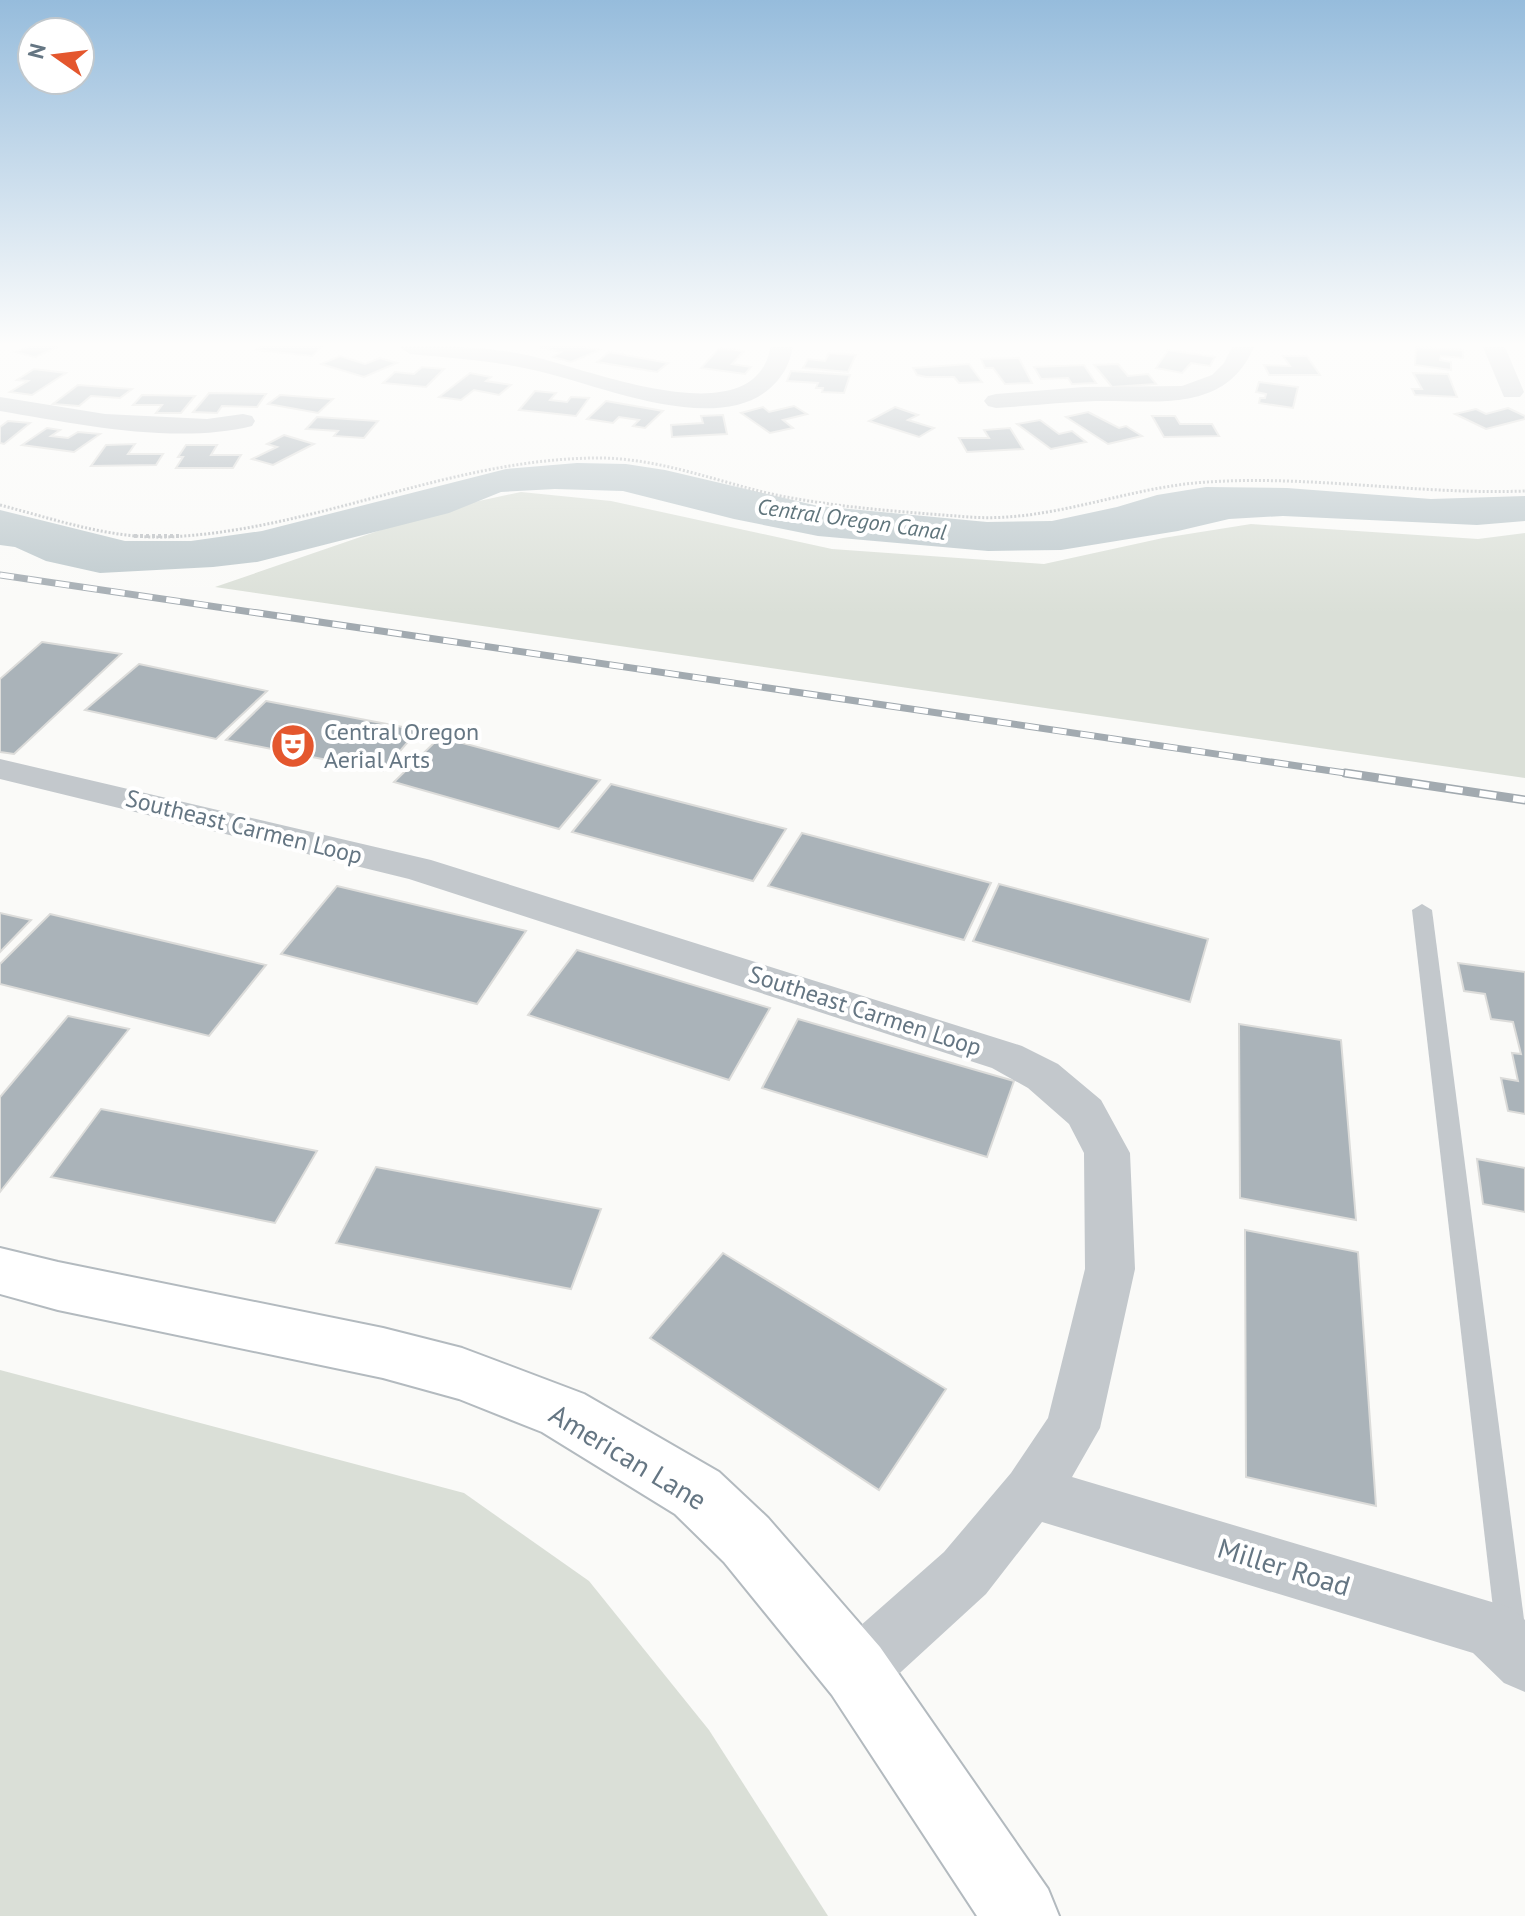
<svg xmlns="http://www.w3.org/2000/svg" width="1525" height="1916" viewBox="0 0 1525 1916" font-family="'PT Sans',sans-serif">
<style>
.green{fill:#dadfd7}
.water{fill:#bbc7cb}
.building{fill:#aab3b9;stroke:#dcdcda;stroke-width:2}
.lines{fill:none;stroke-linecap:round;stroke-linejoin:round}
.secondary-casing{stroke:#b3babf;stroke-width:4}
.path-far1{stroke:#bbbfc2;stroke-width:3;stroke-dasharray:2 2;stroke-linecap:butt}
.path{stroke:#bbbfc2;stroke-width:4;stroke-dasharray:3 3;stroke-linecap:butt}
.lane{fill:#c3c8cc;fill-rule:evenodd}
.street{fill:#c3c8cc;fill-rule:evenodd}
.secondary{fill:#fff;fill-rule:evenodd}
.rail-far1-casing{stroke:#a2aab0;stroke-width:7}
.rail-casing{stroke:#a2aab0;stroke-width:9}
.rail-far1{stroke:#fff;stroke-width:5;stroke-dasharray:14;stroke-linecap:butt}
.rail{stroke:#fff;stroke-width:6;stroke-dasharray:17;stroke-linecap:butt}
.labels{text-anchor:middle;stroke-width:8;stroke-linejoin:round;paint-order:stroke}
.far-water-label{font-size:22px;font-style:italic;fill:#60757c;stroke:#fff}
.poi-label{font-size:24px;fill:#657683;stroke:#fff;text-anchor:start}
.street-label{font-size:24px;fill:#657683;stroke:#fff}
.near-street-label{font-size:28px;fill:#657683;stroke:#fff}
</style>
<rect width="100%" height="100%" fill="#fafaf8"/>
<g class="green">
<polygon points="521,492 611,501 832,549 1044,564 1163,538 1251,524 1478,539 1525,533 1525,778 215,587 442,509"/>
<polygon points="0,1370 464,1493 589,1581 709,1730 828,1916 0,1916"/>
</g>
<polygon class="water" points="577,463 626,464 665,470 818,506 987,522 1052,521 1117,507 1157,495 1206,487 1287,488 1431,499 1525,496 1525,521 1477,525 1283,516 1229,519 1178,531 1061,550 988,551 818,536 734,519 623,491 555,489 501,492 449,513 257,562 213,567 100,573 46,561 15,547 0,545 0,510 125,541 191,541 262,531 506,469"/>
<g class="building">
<polygon points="28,347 58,347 35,357 15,352"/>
<polygon points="261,347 322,347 312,356 256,350"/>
<polygon points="539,347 585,347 600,350 571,362 553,357 561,352"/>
<polygon points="1416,347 1463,350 1463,358 1441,356 1440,360 1451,362 1451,370 1415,365"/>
<polygon points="719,348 744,351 732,364 751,367 745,374 701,368"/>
<polygon points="1168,350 1215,357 1210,366 1191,363 1182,373 1156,368"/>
<polygon points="609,352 668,363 657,372 597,362"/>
<polygon points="829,353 856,355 848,372 803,368 808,359 825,361"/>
<polygon points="340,356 365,364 380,358 397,363 364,377 321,364"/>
<polygon points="1283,356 1307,356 1320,375 1269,375 1264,365 1290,366"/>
<polygon points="1019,358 1032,383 1005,384 993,368 985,368 981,359"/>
<polygon points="969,364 982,382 959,383 954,377 926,377 917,375 913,368"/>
<polygon points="1118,364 1128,376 1148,374 1156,384 1112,387 1094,365"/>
<polygon points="1084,365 1096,383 1072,384 1068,378 1041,379 1034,367"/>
<polygon points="422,367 444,369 426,387 383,383 395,372 414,374"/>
<polygon points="34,369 66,373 32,395 10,392 28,381 17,380"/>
<polygon points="791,371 850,375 844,393 822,392 823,388 816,388 818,383 787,381"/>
<polygon points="470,373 491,377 486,381 511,385 499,395 474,390 461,400 439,397"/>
<polygon points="1413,373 1448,374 1457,397 1415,395 1412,389 1422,389"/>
<polygon points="1259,382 1298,387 1293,408 1259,403 1260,398 1265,398 1266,394 1256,392"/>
<polygon points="78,385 132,389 120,398 91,396 79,406 53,404"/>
<polygon points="535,391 556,393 550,400 567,402 571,397 589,398 576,416 519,410"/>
<polygon points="209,393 266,394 257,407 222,406 217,413 193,412"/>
<polygon points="142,395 195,396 181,413 156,413 162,405 133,405"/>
<polygon points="280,395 333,399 318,413 268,404"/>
<polygon points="606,401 663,411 645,428 633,426 639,420 619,417 613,423 587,419"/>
<polygon points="794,406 807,414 783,420 793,428 770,433 741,413 763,407 769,412"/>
<polygon points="895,407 918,415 908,420 934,428 919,437 869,421"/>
<polygon points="1508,408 1525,416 1525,419 1486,429 1455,414 1476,409 1486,414"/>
<polygon points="1088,412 1119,428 1126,426 1142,436 1108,444 1066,417"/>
<polygon points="723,415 727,434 672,437 671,425 703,423 701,416"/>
<polygon points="1152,416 1175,416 1180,424 1212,424 1219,436 1164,437"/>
<polygon points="317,417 378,421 364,438 334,436 338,431 306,429"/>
<polygon points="1040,420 1059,434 1072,431 1086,442 1051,449 1017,424"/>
<polygon points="8,421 30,423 4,444 0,443 0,427"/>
<polygon points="47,428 60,430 51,436 68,438 78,432 100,434 74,452 22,445"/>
<polygon points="1010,428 1023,449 967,452 959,438 989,438 984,430"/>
<polygon points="284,435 314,444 273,465 252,459 277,447 267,444"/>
<polygon points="135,444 128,454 163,454 156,465 91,466 106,445"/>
<polygon points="186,445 217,445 211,455 241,455 233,468 176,468 183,457 178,457"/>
<polygon points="42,642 121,654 14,754 0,752 0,679"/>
<polygon points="139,664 267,691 216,739 85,710"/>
<polygon points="266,701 418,730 383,771 226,740"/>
<polygon points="440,737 600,780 559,829 394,782"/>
<polygon points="611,784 786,829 753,881 572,832"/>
<polygon points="802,833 991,883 964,940 768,886"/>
<polygon points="999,884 1208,939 1190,1002 973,941"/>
<polygon points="337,886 526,931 477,1004 281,954"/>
<polygon points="0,913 31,920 0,952"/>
<polygon points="50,914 266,965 209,1036 0,984 0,964"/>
<polygon points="577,950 770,1008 729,1080 528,1015"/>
<polygon points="1458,963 1525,972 1525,1114 1508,1111 1501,1078 1518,1081 1512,1053 1521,1054 1513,1022 1491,1019 1485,994 1464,991"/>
<polygon points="68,1016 129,1029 0,1192 0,1097"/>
<polygon points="798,1019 1014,1081 987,1157 762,1088"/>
<polygon points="1239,1024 1341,1040 1356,1220 1240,1198"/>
<polygon points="101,1109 317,1151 275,1223 51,1177"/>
<polygon points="1477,1159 1525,1168 1525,1212 1483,1204"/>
<polygon points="376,1167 601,1209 571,1289 336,1243"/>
<polygon points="1245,1230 1358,1252 1376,1506 1246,1477"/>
<polygon points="723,1253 946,1389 879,1490 650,1338"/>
</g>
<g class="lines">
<g class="secondary-casing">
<polygon id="secondary" points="0,1248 58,1262 383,1328 462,1348 584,1394 719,1472 768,1518 880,1647 1048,1889 1059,1916 977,1916 832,1695 724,1562 675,1514 542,1432 459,1399 383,1378 58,1310 0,1294"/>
</g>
<path class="path-far1" d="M0,505C54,519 110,539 167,537C316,531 453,457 602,458C662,459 718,482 776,495C840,508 905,512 969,517C1051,523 1126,487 1207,482C1313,475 1419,495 1525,491"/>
<polyline class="path" points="134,536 182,536"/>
<polygon class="lane" points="1422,904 1432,910 1525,1627 1522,1645 1511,1649 1500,1645 1496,1634 1412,910"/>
<g class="street">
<path d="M399,347C440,346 481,346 522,354C576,364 731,431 765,364C768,359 769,352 771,347H793C791,355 789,363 785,370C739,448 602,385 538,371C496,361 453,358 410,354Z"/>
<path d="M1232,347H1254C1225,414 1157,400 1096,401C1063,402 1029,406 996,408L988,406L984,401L988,396L996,394L1084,387L1182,386L1212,375L1224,363Z"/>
<polygon points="1483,347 1505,347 1524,392 1520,397 1504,397"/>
<path d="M0,397L105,414L207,419L243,414L252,416L255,421L252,426C176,445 77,424 0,411Z"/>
<polygon points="0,759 431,860 1022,1046 1058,1064 1101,1100 1130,1153 1135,1269 1100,1428 1072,1477 1512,1608 1525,1620 1525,1692 1504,1683 1473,1653 1042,1522 986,1594 878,1693 856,1701 834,1693 826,1671 834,1649 944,1552 1011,1473 1048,1418 1085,1269 1084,1153 1069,1124 1028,1088 992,1068 409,879 0,779"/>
</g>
<use href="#secondary" class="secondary"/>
<g class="rail-far1-casing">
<polyline id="rail-far1" points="0,575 1359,775"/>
</g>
<g class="rail-casing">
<polyline id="rail" points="1345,773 1525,800"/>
</g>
<use href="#rail-far1" class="rail-far1"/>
<use href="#rail" class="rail"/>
</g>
<linearGradient id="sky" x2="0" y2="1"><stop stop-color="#96bcdc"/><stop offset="0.56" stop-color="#fdfdfc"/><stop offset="1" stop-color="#fdfdfc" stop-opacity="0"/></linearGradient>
<rect width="1525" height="615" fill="url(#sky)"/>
<defs>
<g id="theatre-disc" transform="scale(2.3)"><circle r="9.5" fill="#e4572e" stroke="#fff"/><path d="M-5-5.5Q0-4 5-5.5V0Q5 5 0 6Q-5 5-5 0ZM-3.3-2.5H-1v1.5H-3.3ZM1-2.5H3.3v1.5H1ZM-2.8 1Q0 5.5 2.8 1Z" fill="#fff"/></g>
</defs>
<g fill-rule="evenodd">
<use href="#theatre-disc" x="293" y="746"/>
</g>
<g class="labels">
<g class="far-water-label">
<text transform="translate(852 519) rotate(8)" y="8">Central Oregon Canal</text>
</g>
<g class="poi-label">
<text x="324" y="740">Central Oregon<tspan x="324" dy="28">Aerial Arts</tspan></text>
</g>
<g class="street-label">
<text transform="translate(244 827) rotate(14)" y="8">Southeast Carmen Loop</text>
<text transform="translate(865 1011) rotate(18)" y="8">Southeast Carmen Loop</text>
</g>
<g class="near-street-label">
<text transform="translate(628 1457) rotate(31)" y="10">American Lane</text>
<text transform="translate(1284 1567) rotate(17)" y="10">Miller Road</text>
</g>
</g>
<g transform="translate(56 56) rotate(284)"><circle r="38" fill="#ffffff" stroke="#c1c8cd" stroke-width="2"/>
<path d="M0-6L14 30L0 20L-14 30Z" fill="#e4572e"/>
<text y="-12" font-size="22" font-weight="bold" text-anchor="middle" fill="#657683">N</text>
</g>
</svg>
